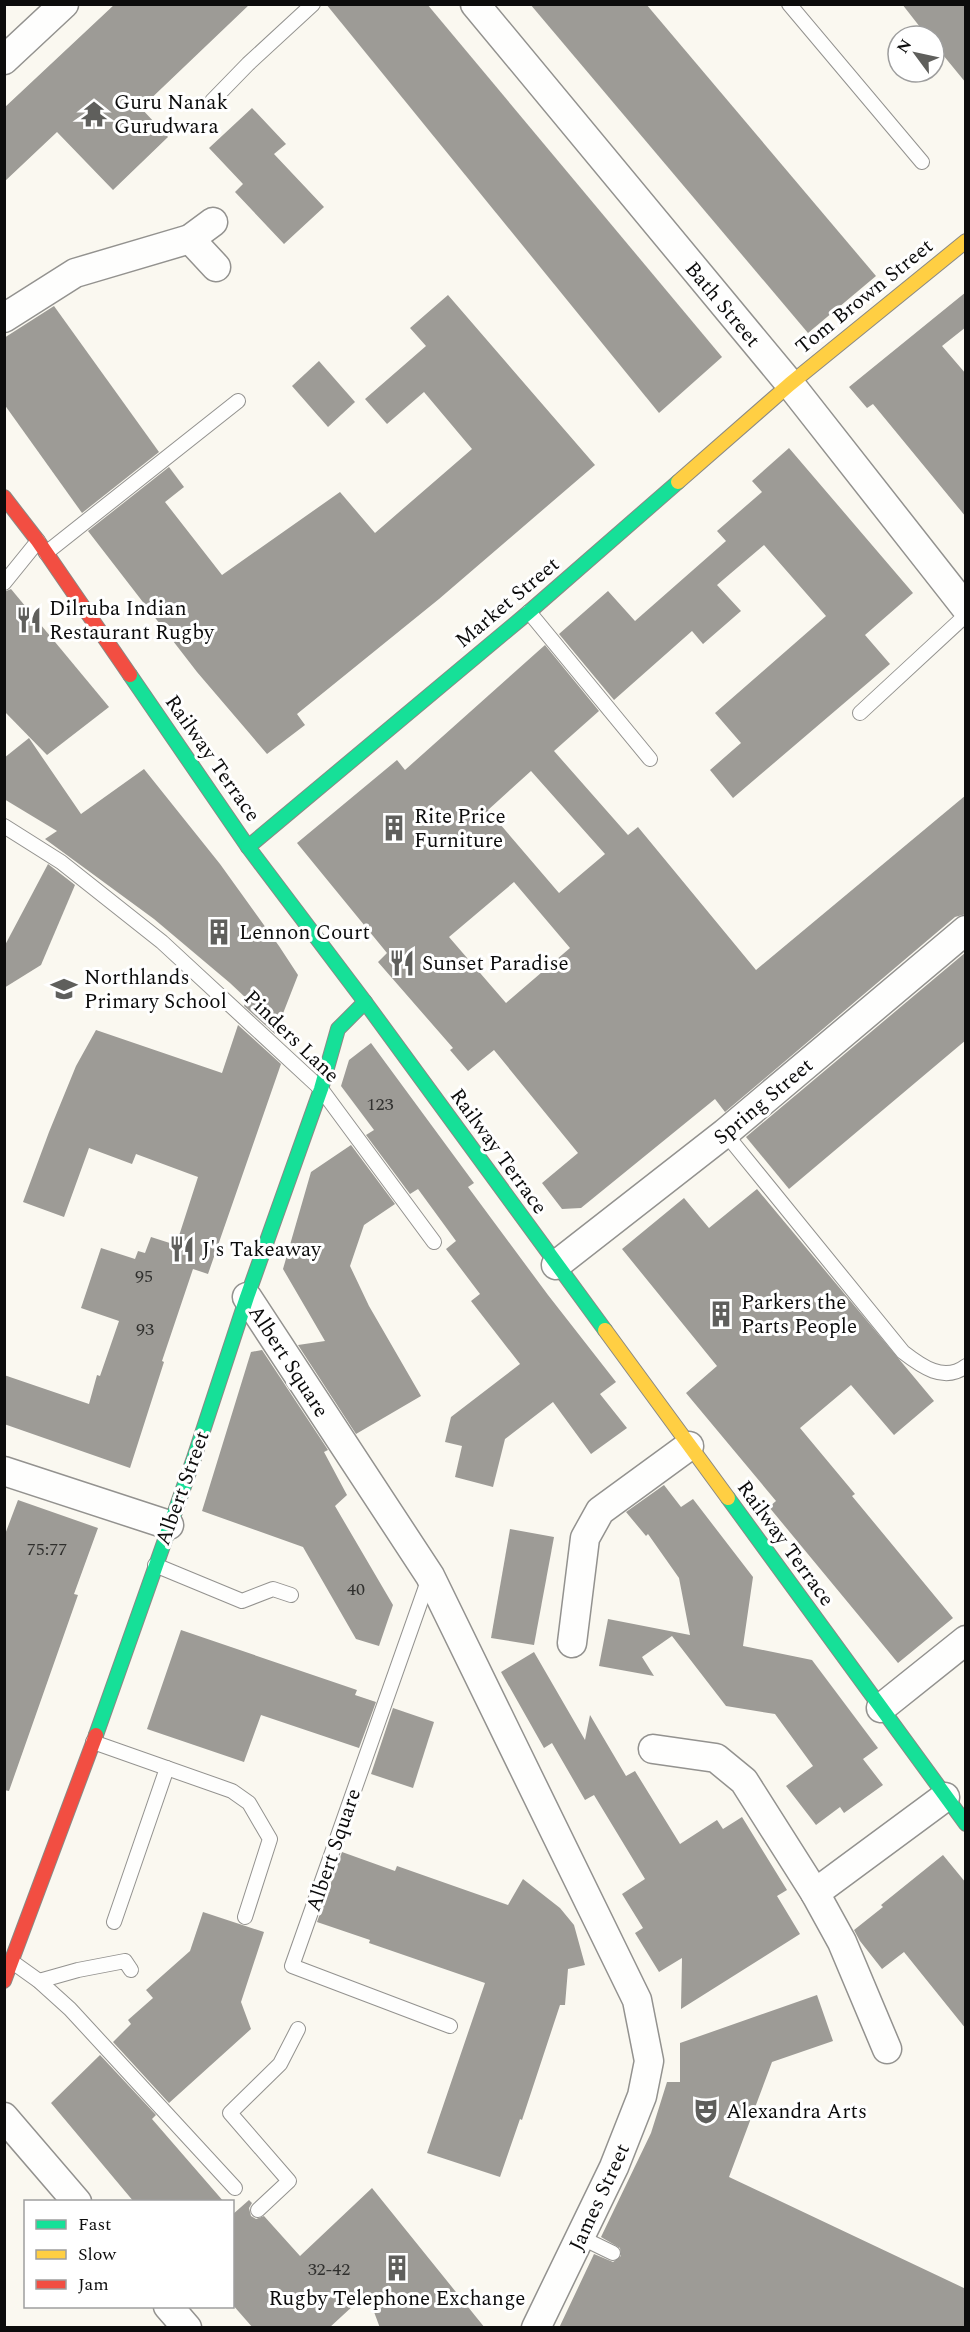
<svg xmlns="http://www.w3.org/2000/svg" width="970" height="2332" viewBox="0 0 970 2332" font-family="Spectral,serif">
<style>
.building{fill:#9d9b96;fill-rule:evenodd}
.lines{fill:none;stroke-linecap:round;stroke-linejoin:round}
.lane-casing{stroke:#93928f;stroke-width:16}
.street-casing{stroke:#93928f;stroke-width:31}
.fast-casing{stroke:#8a8985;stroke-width:16}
.slow-casing{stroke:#8a8985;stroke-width:16}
.jam-casing{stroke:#8a8985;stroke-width:16}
.lane{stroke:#fefefd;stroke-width:14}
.street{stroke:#fefefd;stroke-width:28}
.fast{stroke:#16e098;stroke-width:14}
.slow{stroke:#ffcf43;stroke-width:14}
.jam{stroke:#f24e42;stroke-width:14}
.labels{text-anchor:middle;stroke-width:6;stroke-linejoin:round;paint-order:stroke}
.number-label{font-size:18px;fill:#30302e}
.poi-label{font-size:21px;fill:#0c0c0c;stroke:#fff;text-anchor:start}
.street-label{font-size:21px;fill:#0c0c0c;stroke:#fff}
</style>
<rect width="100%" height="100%" fill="#faf8f0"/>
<g class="building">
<polygon points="115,4 250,4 141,108 168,137 113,190 57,132 4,182 4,108"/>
<polygon points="326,4 427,4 722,357 659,413"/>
<polygon points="530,4 646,4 876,276 808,333"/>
<polygon points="902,4 966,4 966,83 934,44 934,36 927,36"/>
<polygon points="252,108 286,144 274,154 324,207 284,244 235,192 243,184 209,148"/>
<polygon points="966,292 966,327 942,346 966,374 966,517 873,404 867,408 849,387"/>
<polygon points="448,295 595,465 439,599 297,714 305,725 267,754 197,672 88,531 169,467 184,487 165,502 222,575 340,492 375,533 472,449 424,392 387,424 365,399 426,346 410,328"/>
<polygon points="54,306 159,452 82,513 4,404 4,338"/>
<polygon points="319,361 355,402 328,427 292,386"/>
<polygon points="789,448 913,593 865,635 890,664 733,798 710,770 741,743 715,713 826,616 764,545 717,585 741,611 703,644 692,631 614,700 559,634 608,591 635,621 726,541 717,531 762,492 752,481"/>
<polygon points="11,589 109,707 47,755 4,711 4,592"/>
<path d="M545,645L599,711L554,751L628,835L638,827L756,970L966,795V914L955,917L725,1112L715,1099L581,1208L562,1209L542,1183L578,1153L494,1050L468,1071L450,1050L453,1048L378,962L387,953L297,843L397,760L405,770ZM531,771L605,854L559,893L488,810ZM514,882L570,948L506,1003L449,937Z"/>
<polygon points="29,738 81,814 144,769 220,864 279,946 298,975 275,1034 244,1006 247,999 230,983 154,919 45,839 57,831 4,799 4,758"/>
<polygon points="48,864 75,885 41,965 4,988 4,947"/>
<polygon points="966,952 966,1040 789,1189 746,1137"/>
<polygon points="238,1025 281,1064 208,1274 193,1269 162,1361 164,1362 130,1468 4,1424 4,1375 89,1404 97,1375 100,1376 119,1321 81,1308 101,1248 135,1259 138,1251 145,1253 151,1237 176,1245 198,1177 136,1154 132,1164 89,1148 64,1217 23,1202 49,1132 76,1066 96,1030 222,1073"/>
<polygon points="371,1043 474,1183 468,1187 548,1295 616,1382 600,1394 627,1428 591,1454 553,1402 505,1439 493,1487 455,1477 462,1446 445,1442 451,1417 520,1364 471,1301 480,1294 446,1249 456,1241 418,1189 410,1194 366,1135 374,1130 341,1086 349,1060"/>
<polygon points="351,1145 395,1204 364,1225 350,1266 369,1306 421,1396 356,1434 298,1345 325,1341 283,1269 311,1172"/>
<polygon points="757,1189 934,1401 894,1435 851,1385 800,1428 855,1494 852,1496 953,1618 898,1663 769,1507 776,1501 686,1393 717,1366 622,1249 684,1198 709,1228"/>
<polygon points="262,1350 328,1450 324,1452 347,1495 335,1506 393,1605 379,1646 356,1639 303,1547 202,1511 251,1352"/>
<polygon points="664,1485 681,1507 693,1499 753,1577 743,1646 812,1660 878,1748 863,1759 883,1785 844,1813 840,1807 816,1825 786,1786 813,1766 775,1714 726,1706 672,1636 642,1657 654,1676 599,1666 608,1619 690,1635 679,1578 648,1534 646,1536 626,1512"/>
<polygon points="18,1500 98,1528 74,1594 78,1595 9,1791 4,1790 4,1537"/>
<polygon points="510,1529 554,1537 534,1645 491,1638"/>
<polygon points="181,1630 357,1690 355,1695 376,1702 359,1748 261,1715 244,1762 147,1729"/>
<polygon points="534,1652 585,1740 590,1715 626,1776 635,1771 680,1844 717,1820 723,1829 742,1817 787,1890 777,1896 800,1934 681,2009 682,1958 659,1972 635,1933 643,1928 622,1894 645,1879 594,1795 585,1800 552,1743 544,1748 501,1672"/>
<polygon points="393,1708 434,1722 413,1788 371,1774"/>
<polygon points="342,1852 395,1871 397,1866 508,1905 523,1879 560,1908 574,1925 585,1965 568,1969 565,2005 560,2005 522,2120 520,2119 500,2177 427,2153 485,1983 369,1943 370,1940 317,1922"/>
<polygon points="943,1855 966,1883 966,2029 904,1952 882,1969 860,1941 854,1930 883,1907 881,1905"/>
<polygon points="203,1912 264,1932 241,2002 251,2029 169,2103 113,2042 131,2024 128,2020 153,1998 146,1990 190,1951"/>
<polygon points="817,1995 833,2041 772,2062 729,2177 966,2289 966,2328 559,2328 594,2254 613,2262 621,2256 620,2248 601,2237 651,2133 667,2082 680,2082 680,2043"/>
<polygon points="100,2055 156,2115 152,2119 224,2202 134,2202 51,2103"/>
<polygon points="372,2188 485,2328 380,2328 367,2293 329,2328 253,2328 232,2304 232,2215 249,2200 252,2203 249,2208 251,2216 256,2219 264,2216 300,2256"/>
</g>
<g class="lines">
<g class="lane-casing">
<g id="lane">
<polyline points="789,4 922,162"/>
<polyline points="212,101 248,64 313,4"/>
<polyline points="46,553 238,401"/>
<polyline points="4,583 38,541"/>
<polyline points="529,612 650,759"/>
<polyline points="860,713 966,615"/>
<polyline points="4,826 61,862 162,942 321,1089 434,1242"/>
<path d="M725,1133L903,1352C921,1366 944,1383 966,1366"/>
<polyline points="155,1565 242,1601 273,1589 291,1595"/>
<polyline points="429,1578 292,1966 450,2026"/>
<polyline points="93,1742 232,1791 249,1803 270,1839 245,1917"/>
<polyline points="114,1922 167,1768"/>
<polyline points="11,1961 39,1981 70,2009 235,2188"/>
<polyline points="39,1981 78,1970 125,1961 131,1970"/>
<polyline points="258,2210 289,2181 230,2113 280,2064 298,2029"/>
<polyline points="580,2237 613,2253"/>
</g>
</g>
<g class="street-casing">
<g id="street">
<polyline points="475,4 790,384 966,608"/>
<polyline points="4,60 64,4"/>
<polyline points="190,239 216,267"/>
<polyline points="4,318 75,273 190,239 213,222"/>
<polyline points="556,1265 725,1133 966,930"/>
<polyline points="247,1297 430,1576 637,2000 649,2061 642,2096 614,2167 536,2328"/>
<polyline points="4,1471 169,1525"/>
<polyline points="572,1643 585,1538 600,1511 689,1446"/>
<polyline points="881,1708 966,1640"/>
<polyline points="653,1749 716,1758 744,1781 815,1893"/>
<polyline points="887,2049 842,1942 815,1893 945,1797"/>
<polyline points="4,2117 77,2202"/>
<polyline points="168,2306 187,2328"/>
</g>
</g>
<g class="fast-casing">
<g id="fast">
<polyline points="130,675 248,847 365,1002 605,1330"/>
<polyline points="248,847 529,612 678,482"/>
<polyline points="728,1498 966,1824"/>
<polyline points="96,1735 194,1458 247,1297 321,1089 338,1029 365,1002"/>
</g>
</g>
<g class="slow-casing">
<g id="slow">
<polyline points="678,482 790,384 966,241"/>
<polyline points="605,1330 728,1498"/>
</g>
</g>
<g class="jam-casing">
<g id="jam">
<polyline points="4,497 38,541 130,675"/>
<polyline points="4,1981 96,1735"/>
</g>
</g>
<use href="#lane" class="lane"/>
<use href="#street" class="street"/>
<use href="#fast" class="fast"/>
<use href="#slow" class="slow"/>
<use href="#jam" class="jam"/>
</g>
<defs>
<g id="temple-bare" transform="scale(2.07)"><path d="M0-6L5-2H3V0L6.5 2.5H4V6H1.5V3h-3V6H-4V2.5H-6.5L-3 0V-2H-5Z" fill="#5f5f5c" stroke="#fff" stroke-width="2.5" paint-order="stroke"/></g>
<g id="restaurant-bare" transform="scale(2.07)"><path d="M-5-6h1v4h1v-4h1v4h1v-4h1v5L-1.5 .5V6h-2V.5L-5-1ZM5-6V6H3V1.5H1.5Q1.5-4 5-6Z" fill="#5f5f5c" stroke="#fff" stroke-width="2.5" paint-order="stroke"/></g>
<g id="building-bare" transform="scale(2.07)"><path d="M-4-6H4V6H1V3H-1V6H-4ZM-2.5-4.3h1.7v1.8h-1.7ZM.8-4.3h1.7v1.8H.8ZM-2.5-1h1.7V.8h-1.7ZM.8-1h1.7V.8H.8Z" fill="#5f5f5c" stroke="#fff" stroke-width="2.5" paint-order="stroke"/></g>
<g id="school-bare" transform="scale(2.07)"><path d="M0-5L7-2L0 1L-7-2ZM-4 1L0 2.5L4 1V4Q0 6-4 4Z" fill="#5f5f5c" stroke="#fff" stroke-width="2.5" paint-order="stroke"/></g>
<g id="theatre-bare" transform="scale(2.07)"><path d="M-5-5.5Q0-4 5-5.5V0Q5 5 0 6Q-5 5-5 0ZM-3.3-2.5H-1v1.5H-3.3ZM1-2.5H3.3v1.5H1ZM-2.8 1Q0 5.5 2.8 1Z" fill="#5f5f5c" stroke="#fff" stroke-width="2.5" paint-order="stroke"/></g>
</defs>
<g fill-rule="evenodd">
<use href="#temple-bare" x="94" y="114"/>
<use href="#restaurant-bare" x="29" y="620"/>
<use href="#building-bare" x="394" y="828"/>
<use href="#building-bare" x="219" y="932"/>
<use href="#restaurant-bare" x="402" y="963"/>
<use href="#school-bare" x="64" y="989"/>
<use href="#restaurant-bare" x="182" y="1249"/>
<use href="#building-bare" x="721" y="1314"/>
<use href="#theatre-bare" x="706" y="2111"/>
<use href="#building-bare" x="397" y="2268"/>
</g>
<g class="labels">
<g class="number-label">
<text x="380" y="1110">123</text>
<text x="144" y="1282">95</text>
<text x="145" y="1335">93</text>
<text x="47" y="1555">75:77</text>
<text x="356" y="1595">40</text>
<text x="329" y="2275">32-42</text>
</g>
<g class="poi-label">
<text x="114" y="109">Guru Nanak<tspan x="114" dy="24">Gurudwara</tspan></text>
<text x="49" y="615">Dilruba Indian<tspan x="49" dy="24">Restaurant Rugby</tspan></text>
<text x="414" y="823">Rite Price<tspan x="414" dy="24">Furniture</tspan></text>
<text x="239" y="939">Lennon Court</text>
<text x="422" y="970">Sunset Paradise</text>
<text x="84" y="984">Northlands<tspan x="84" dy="24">Primary School</tspan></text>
<text x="202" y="1256">J's Takeaway</text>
<text x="741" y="1309">Parkers the<tspan x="741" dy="24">Parts People</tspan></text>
<text x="726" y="2118">Alexandra Arts</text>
<text x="397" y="2305" text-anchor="middle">Rugby Telephone Exchange</text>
</g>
<g class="street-label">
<text transform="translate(864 296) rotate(-39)" y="7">Tom Brown Street</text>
<text transform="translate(723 304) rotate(50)" y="7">Bath Street</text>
<text transform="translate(507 602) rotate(-40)" y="7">Market Street</text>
<text transform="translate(213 758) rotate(55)" y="7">Railway Terrace</text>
<text transform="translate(292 1036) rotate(44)" y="7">Pinders Lane</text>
<text transform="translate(763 1101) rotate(-40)" y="7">Spring Street</text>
<text transform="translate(499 1151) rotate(54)" y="7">Railway Terrace</text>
<text transform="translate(289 1361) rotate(57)" y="7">Albert Square</text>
<text transform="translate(182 1488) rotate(-70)" y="7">Albert Street</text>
<text transform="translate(786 1543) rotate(54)" y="7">Railway Terrace</text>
<text transform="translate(333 1850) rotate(-71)" y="7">Albert Square</text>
<text transform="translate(599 2197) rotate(-65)" y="7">James Street</text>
</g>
</g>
<rect width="970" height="2332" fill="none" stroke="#0c0c0c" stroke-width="12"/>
<rect x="24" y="2200" width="210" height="108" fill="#ffffff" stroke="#9e9e9e" stroke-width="1.5"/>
<rect x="36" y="2220" width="30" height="9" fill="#16e098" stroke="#9e9e9e" stroke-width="1.5"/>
<text x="78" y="2230" font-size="18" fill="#0c0c0c">Fast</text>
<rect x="36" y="2250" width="30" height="9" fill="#ffcf43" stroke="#9e9e9e" stroke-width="1.5"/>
<text x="78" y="2260" font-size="18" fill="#0c0c0c">Slow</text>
<rect x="36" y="2280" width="30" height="9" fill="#f24e42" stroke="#9e9e9e" stroke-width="1.5"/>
<text x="78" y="2290" font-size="18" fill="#0c0c0c">Jam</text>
<g transform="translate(916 54) rotate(303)"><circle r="28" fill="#ffffff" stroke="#9e9e9e" stroke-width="1.5"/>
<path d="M0-4.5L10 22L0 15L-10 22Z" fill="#5f5f5c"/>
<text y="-9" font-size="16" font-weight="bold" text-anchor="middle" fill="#0c0c0c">N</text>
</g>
</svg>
